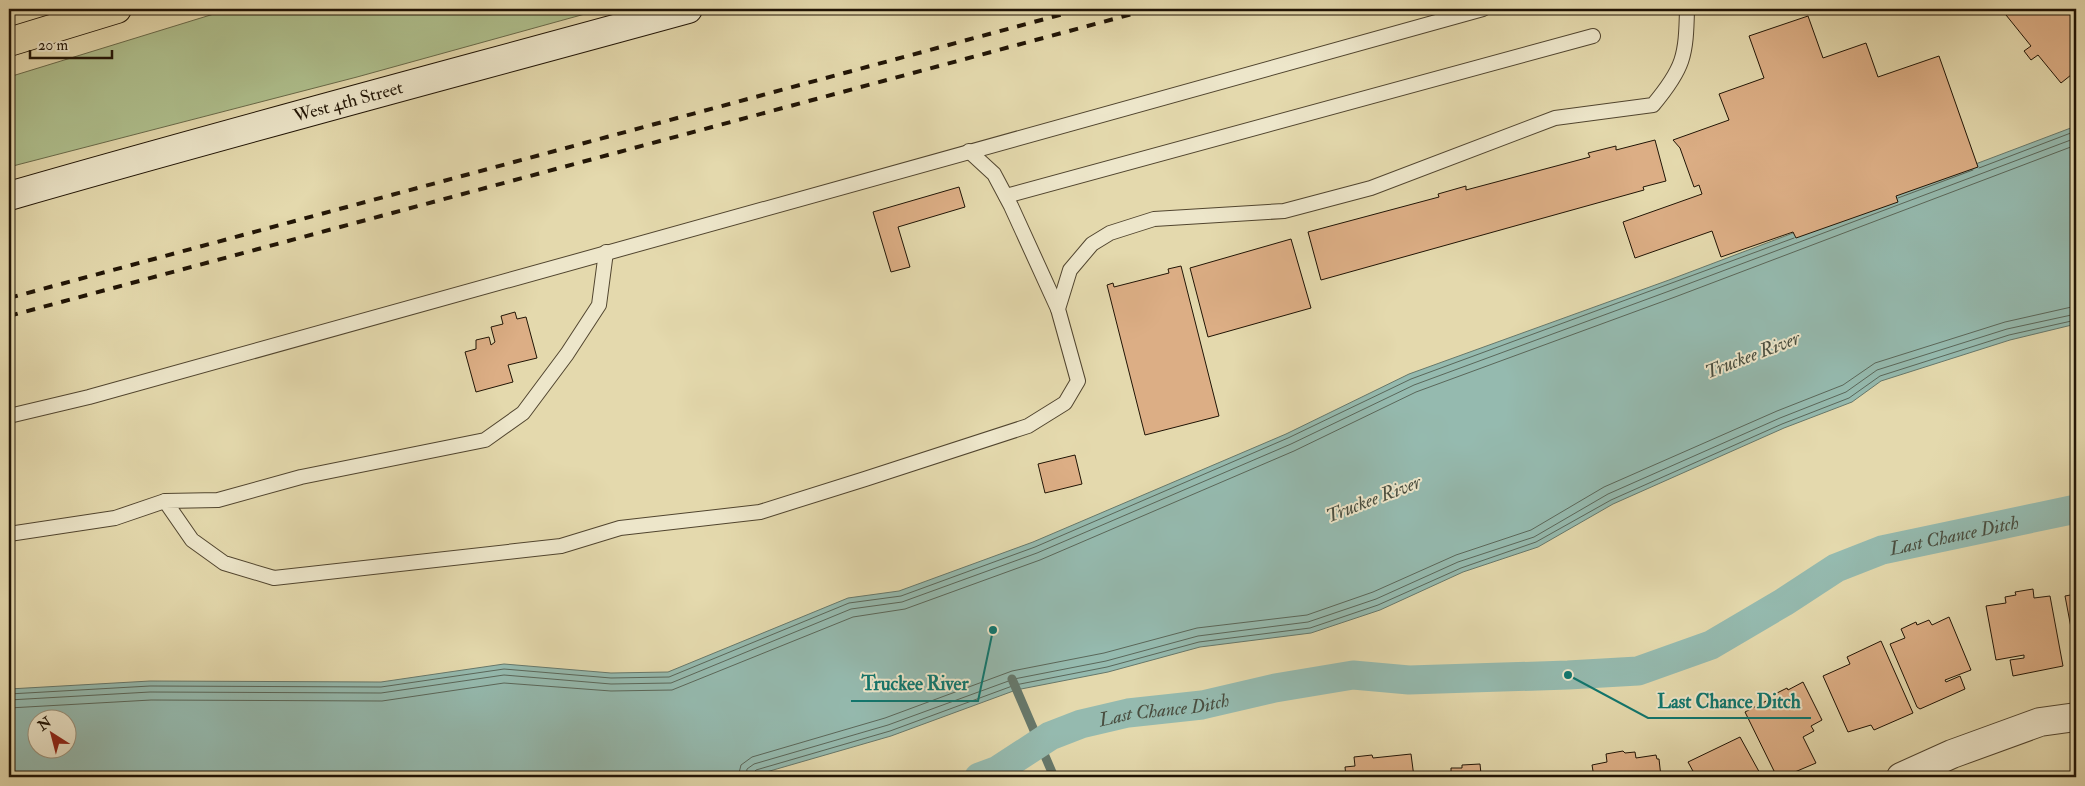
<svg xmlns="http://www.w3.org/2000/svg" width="2085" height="786" viewBox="0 0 2085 786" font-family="'IM FELL Double Pica',serif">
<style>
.green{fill:#afc08e;stroke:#686a4a}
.water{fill:#95baaf;stroke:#66786b;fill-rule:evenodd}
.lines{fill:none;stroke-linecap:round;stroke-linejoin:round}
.shore{stroke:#5a675a;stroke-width:1}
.stream{stroke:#66786b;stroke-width:9}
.canal{stroke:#95baaf;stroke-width:29}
.building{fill:#dcae85;stroke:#201405}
.lane-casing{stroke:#51452f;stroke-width:16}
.street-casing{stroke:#51452f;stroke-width:30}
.secondary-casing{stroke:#201405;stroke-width:30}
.highway-casing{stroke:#201405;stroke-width:30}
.lane{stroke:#ede6ca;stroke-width:14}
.street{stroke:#ede6ca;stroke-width:28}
.secondary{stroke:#ede6ca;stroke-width:28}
.highway{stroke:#e4d9ad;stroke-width:28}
.rail{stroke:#201405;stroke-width:4;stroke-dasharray:9 9;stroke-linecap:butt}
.labels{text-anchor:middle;stroke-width:4;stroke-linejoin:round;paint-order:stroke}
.street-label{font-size:18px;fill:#201405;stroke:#ede6ca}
.water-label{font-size:19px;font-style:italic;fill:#494e40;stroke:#ede6ca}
.leader{fill:none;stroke:#0f766e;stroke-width:2}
.callout-dot{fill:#0f766e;stroke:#ede6ca;stroke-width:2}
.callout-label{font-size:19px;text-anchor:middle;font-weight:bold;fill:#0f766e;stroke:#ede6ca;stroke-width:4;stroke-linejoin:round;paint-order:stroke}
</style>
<rect width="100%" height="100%" fill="#e4d9ad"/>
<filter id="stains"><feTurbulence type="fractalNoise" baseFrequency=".004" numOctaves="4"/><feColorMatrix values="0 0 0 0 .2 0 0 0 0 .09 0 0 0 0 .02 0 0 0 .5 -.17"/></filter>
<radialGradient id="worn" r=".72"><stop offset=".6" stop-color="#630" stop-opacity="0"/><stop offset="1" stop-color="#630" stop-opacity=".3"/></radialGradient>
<polygon class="green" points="230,9 603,9 357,77 9,167 9,77"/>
<path class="water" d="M2076,126V324L2010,340L1881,381L1852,402L1784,428L1613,504L1538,547L1463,572L1380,610L1311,633L1200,647L1108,672L1016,690L891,736L749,777H9V689L150,681L381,682L504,664L611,673L668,672L848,598L899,591L1033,542L1286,434L1409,374L1669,280ZM38,718H68V748H38Z"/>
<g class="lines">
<g class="shore">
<polyline points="1979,168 2076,131"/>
<polyline points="1898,198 1973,170"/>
<polyline points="9,694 150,686 381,687 504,669 611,678 669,677 849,603 901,596 1035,547 1288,438 1411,379 1794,238"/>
<polyline points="9,700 150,692 381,693 504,675 611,684 671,683 851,609 902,602 1037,553 1291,444 1414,385 1672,290 2076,138"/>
<polyline points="9,708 151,700 382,701 504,683 611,691 672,690 853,617 905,609 1040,560 1294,451 1416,392 1675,297 2076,145"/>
<polyline points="738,777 741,765 752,757 885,718 1012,671 1104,653 1197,628 1307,615 1373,592 1456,555 1531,530 1604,487 1777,411 1843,385 1875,363 2005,322 2076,306"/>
<polyline points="746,777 747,769 754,764 888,725 1014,679 1106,661 1198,636 1308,622 1376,599 1458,562 1534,537 1608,494 1780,418 1846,392 1877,370 2007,329 2076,314"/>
<polyline points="752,777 753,773 756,770 890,731 1015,685 1107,667 1199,642 1310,628 1378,605 1461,568 1536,542 1611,500 1782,424 1849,398 1880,376 2009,335 2076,320"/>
</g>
<polyline class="stream" points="1012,679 1054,777"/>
<path class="canal" id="s1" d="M979,777L998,770L1050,736L1081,724L1128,713L1202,705L1275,688L1353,675L1409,680L1568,675L1638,671L1711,645L1784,602L1836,568L1882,550L2076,509"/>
</g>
<g class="building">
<polygon points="2014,9 2076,9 2076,71 2061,83 2038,55 2031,60 2024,51 2031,46 2006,15"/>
<polygon points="1808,16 1823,58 1866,43 1878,77 1939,56 1978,167 1896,196 1898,202 1796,238 1793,232 1721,257 1712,231 1635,258 1623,222 1702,194 1699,185 1694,187 1680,148 1673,140 1729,120 1719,94 1764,78 1749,36"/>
<polygon points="1655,140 1666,181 1643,187 1644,190 1321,280 1308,232 1439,197 1438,194 1466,186 1466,190 1590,157 1588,153 1616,146 1616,150"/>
<polygon points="959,187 965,207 898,227 910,267 891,272 873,212"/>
<polygon points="1291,239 1311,308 1208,337 1190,268"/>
<polygon points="1181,266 1219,416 1145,435 1107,285 1113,283 1114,287 1169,273 1168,269"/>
<polygon points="515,312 517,319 526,317 537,358 508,365 513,382 476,392 465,352 476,349 476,340 489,337 491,345 495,342 491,327 503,324 501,316"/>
<polygon points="1075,455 1082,484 1045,493 1038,464"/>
<polygon points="2033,589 2034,598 2050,596 2063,666 2013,676 2010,660 2024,658 2024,655 1996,660 1986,606 2006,603 2005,597 2016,595 2015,592"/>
<polygon points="2076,594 2076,654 2065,596"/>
<polygon points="1949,617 1971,670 1945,680 1946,682 1960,676 1965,689 1920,709 1917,707 1890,644 1905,638 1901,629 1916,622 1917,625 1929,620 1932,625"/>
<polygon points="1881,641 1913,713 1874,730 1871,725 1848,732 1823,676 1850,664 1847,657"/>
<polygon points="1803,682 1822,720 1811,726 1814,731 1803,737 1816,763 1783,777 1777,777 1745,712 1774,697 1773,695 1787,688 1788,690"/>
<polygon points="1740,737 1762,777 1686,777 1694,773 1688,762"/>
<polygon points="1623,751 1625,753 1635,752 1636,758 1656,755 1657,759 1659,759 1661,777 1594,777 1592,765 1607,762 1606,754"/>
<polygon points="1411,754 1414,777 1346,777 1345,767 1355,766 1354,757 1372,755 1373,758"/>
<polygon points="1480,764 1481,774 1496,773 1496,777 1432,777 1451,775 1451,768 1462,768 1462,765"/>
<polygon points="1580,772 1580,777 1559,777 1558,775"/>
</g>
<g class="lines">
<g class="lane-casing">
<g id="lane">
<polyline points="969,151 994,174 1011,206 1058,309"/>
<polyline points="1006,196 1593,36"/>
<path d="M606,252L599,305L567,354L523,413L485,440L301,477L218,500L165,501L192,540L224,563L274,578L561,546L620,528L760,512L865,479L1028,426L1065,403L1078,381L1058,309L1070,270L1092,244L1110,233L1154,219L1284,211L1371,188L1555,118L1653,105C1684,68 1686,56 1687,9"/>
<polyline points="9,416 89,397 1483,9"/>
<polyline points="9,534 115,518 165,501"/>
</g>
</g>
<g class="street-casing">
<polyline id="street" points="1901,777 1952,754 2040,722 2076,717"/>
</g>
<g class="secondary-casing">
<g id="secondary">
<path id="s2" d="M9,196C234,131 462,71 688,9"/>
</g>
</g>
<g class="highway-casing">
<polyline id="highway" points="9,42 117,9"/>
</g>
<use href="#lane" class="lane"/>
<use href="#street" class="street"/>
<use href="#secondary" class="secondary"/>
<use href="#highway" class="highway"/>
<g class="rail">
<polyline points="9,298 1082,9"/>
<polyline points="9,316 1151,9"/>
</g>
</g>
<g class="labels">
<g class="street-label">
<text dy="6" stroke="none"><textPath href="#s2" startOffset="352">West 4th Street</textPath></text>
</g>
<g class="water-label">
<text transform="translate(1752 354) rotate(-21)" y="7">Truckee River</text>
<text transform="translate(1373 498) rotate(-21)" y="7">Truckee River</text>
<text dy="7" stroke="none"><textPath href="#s1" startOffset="1025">Last Chance Ditch</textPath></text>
<text dy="7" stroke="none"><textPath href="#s1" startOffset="200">Last Chance Ditch</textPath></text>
</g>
</g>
<path class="leader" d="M993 630L978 701H851M1568 675L1648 718H1811"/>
<g class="callout-dot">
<circle cx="993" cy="630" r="5"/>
<circle cx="1568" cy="675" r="5"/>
</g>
<g class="callout-label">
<text x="915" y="690">Truckee River</text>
<text x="1729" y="708">Last Chance Ditch</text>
</g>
<rect width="2085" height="786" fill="none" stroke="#e4d9ad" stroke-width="30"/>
<rect x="10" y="10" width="2065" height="766" fill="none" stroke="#201405" stroke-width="2.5"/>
<rect x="15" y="15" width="2055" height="756" fill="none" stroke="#201405"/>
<g transform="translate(52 734) rotate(324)"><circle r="24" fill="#ede6ca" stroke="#9b927b"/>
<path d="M0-4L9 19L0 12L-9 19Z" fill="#8f2418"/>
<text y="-8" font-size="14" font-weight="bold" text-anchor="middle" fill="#201405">N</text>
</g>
<path d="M30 50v8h82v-8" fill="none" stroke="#201405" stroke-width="2.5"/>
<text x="38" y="50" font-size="15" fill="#201405" stroke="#ede6ca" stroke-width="4" paint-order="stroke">20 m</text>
<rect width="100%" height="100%" filter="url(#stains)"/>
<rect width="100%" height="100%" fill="url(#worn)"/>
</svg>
